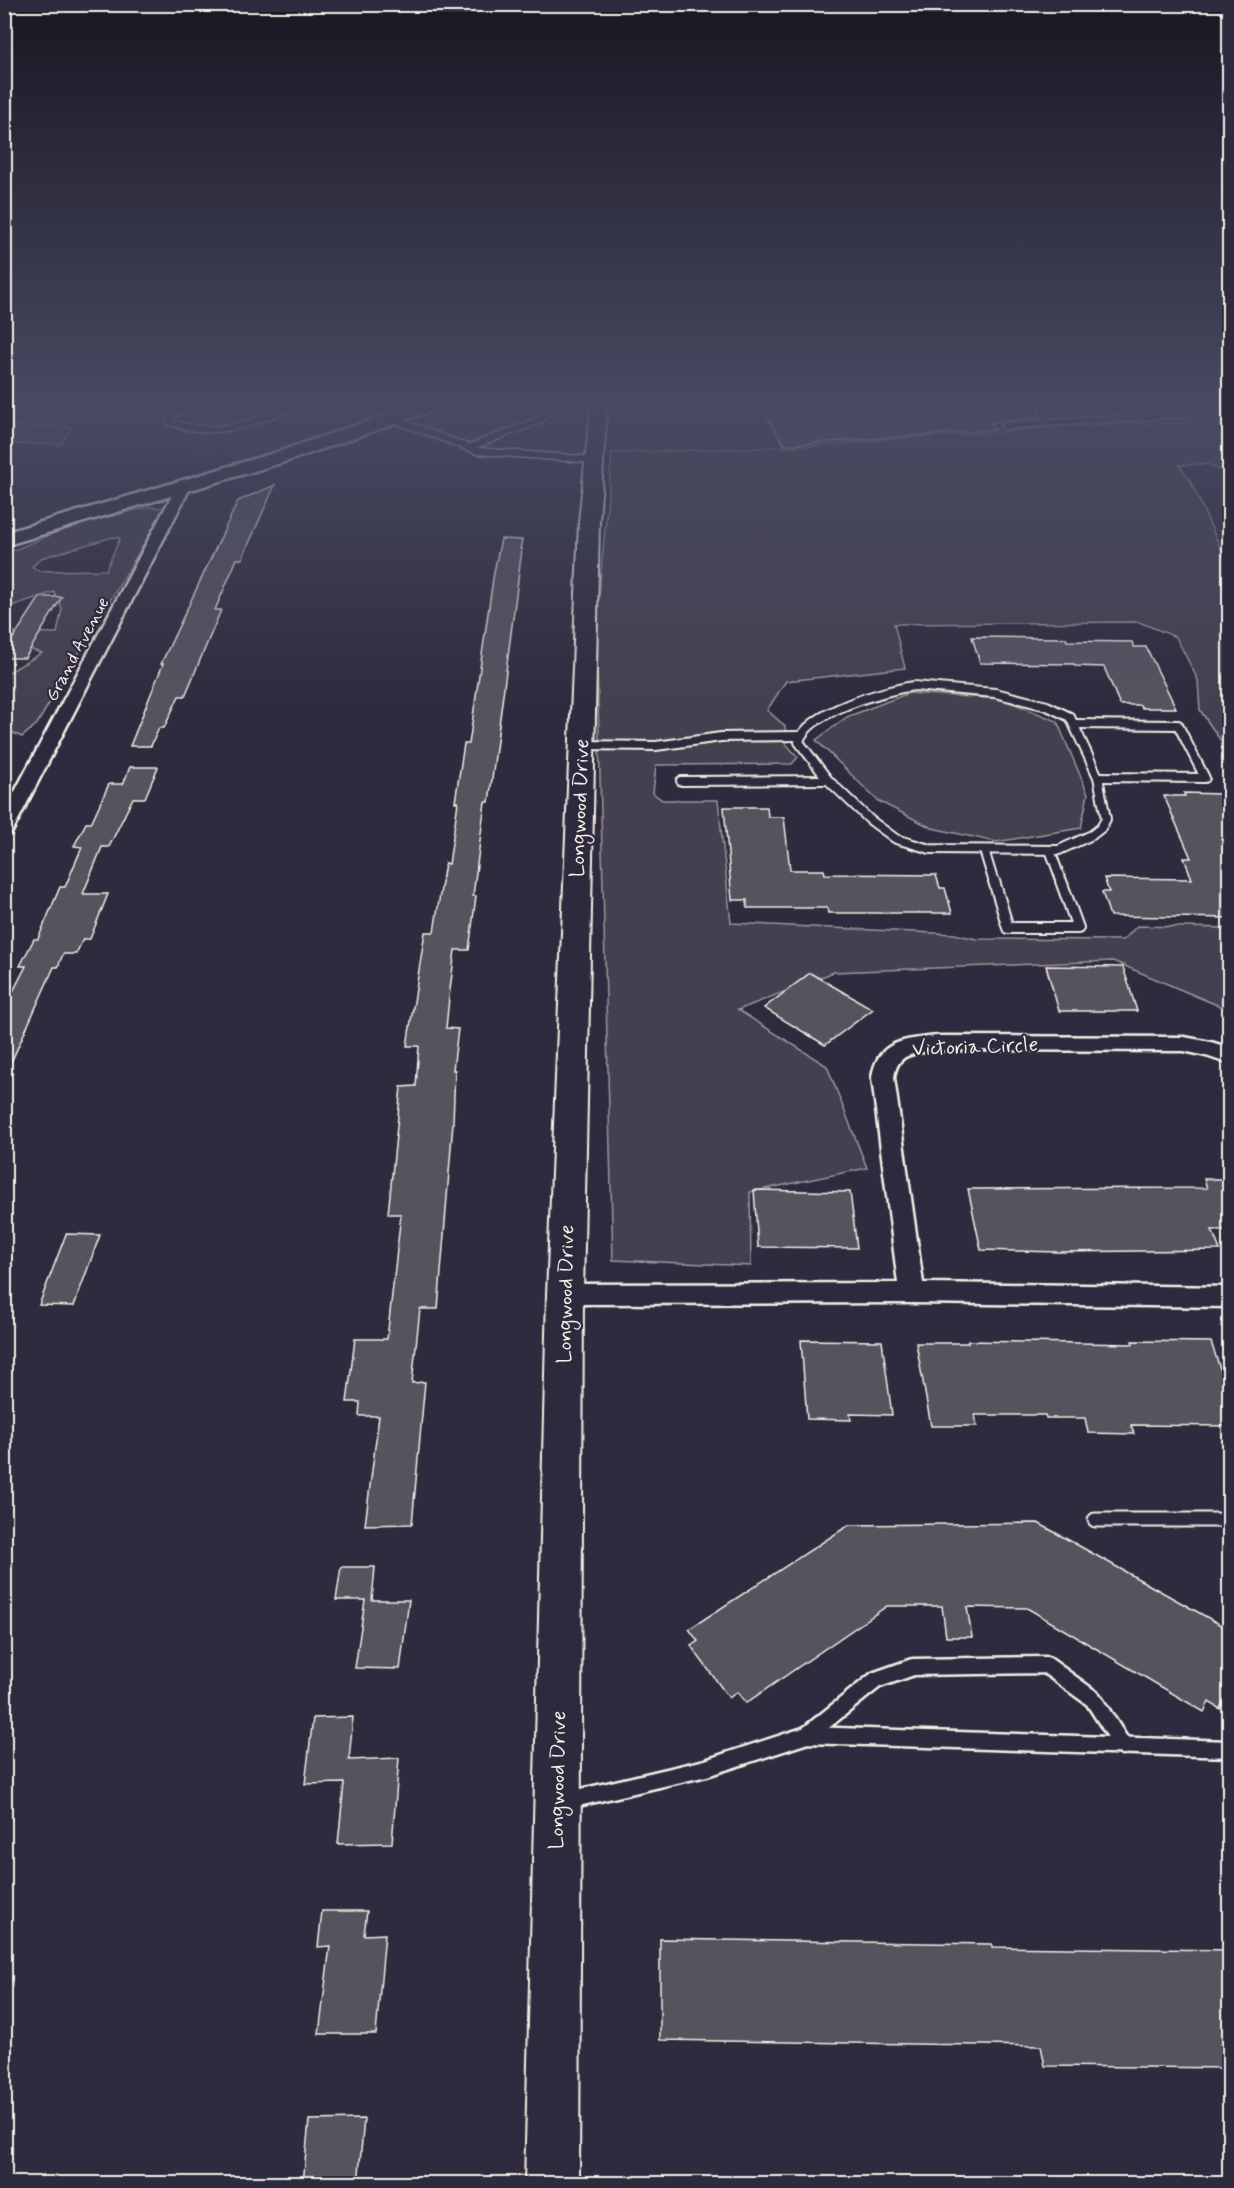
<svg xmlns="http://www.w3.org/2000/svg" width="1234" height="2188" viewBox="0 0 1234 2188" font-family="Mynerve,sans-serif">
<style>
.built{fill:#3b3647}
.green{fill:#454050;stroke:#9c989c;stroke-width:1.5;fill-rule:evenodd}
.building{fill:#56525f;stroke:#f4f1e8;stroke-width:1.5}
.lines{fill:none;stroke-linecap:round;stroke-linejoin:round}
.lane-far4-casing{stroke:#f4f1e8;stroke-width:9}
.lane-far3-casing{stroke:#f4f1e8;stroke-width:12}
.lane-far2-casing{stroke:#f4f1e8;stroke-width:14}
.lane-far1-casing{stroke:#f4f1e8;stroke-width:17}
.lane-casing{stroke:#f4f1e8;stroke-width:21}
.street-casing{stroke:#f4f1e8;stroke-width:5}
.secondary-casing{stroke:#f4f1e8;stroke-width:4}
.primary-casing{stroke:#f4f1e8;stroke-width:5}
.lane-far4{stroke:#2f2a3d;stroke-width:6}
.lane-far3{stroke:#2f2a3d;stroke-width:8}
.lane-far2{stroke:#2f2a3d;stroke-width:10}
.lane-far1{stroke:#2f2a3d;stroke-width:13}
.lane{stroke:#2f2a3d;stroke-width:16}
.street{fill:#2f2a3d;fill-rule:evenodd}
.secondary{fill:#2f2a3d;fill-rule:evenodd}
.primary{fill:#2f2a3d;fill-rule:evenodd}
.labels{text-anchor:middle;stroke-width:4.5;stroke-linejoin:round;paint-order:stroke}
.far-street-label{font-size:18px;fill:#f4f1e8;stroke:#2f2a3d}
.street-label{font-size:21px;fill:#f4f1e8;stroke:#2f2a3d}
</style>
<rect width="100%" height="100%" fill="#2f2a3d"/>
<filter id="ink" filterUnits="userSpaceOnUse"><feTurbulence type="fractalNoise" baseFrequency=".0167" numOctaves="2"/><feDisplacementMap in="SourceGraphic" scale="12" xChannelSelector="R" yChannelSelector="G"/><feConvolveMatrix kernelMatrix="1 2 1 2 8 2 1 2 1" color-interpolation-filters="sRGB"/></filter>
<g filter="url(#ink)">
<g class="built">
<polygon points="4,405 401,405 310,440 239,463 226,453 32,446 64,422 5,422"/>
<polygon points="445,405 586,405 582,466 567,462 463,455 394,427"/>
<polygon points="613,405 1229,405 1229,418 717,454 610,451"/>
</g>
<g class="green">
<polygon points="1229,415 1229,423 1222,429 1229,437 1229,474 1207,464 1179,465 1189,478 1229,567 1229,753 1200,710 1198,680 1176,637 1139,622 894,624 905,668 786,681 767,710 785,726 786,744 798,757 792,764 656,765 653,793 662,800 718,800 731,923 954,934 976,939 1123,940 1137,926 1229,928 1229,1010 1113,961 834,972 738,1010 827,1066 867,1168 750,1192 751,1266 613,1260 596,627 612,453 829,445 902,438 1000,433 1050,426 1202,422"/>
<polygon points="5,426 72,427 61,444 5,444"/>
<path d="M149,507L165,508L37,724L22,737L5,729L4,675L42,653L5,642V632L57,633L62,609L54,592L5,608V554L71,526ZM113,537L120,538L106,570L39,571L32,567L41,558Z"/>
<polygon points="909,693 1002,699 1057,721 1088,794 1081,828 996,842 932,828 878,801 816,740 847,717"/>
</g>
<g class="building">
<polygon points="759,405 1039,405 1039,418 990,423 996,430 785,445"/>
<polygon points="275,485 242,559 237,559 215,610 221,610 185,696 179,696 164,728 159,728 151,746 130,746 163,664 161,664 238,501"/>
<polygon points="501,539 522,540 520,549 522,549 489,802 485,802 473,896 476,896 469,950 455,950 449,998 446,1028 458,1029 453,1070 455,1070 453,1123 438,1309 420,1309 412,1383 425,1382 412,1524 365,1525 379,1416 359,1416 360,1402 347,1402 355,1339 387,1339 401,1214 388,1214 401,1087 416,1086 419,1046 407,1046 425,932 434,932 445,863 449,864 458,802 455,802 464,744 469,744 494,572"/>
<polygon points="40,597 62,597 25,658 4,658 4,652"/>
<polygon points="972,637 1066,638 1067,641 1132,642 1134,647 1146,647 1176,708 1142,708 1140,705 1120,705 1104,667 1075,666 1074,664 980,663"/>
<polygon points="130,767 158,767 145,798 133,798 109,847 102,847 83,894 108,894 90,939 83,939 76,954 63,954 58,967 54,967 4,1078 4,1009 26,966 20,966 34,939 38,939 60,887 65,887 82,847 74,846 86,823 91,823 109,784 123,784"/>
<polygon points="1184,793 1222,794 1230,810 1230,918 1110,916 1102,892 1109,892 1104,878 1192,879 1184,858 1191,858 1164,796 1185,796"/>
<polygon points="724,807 767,807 768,817 784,817 790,870 824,870 825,874 936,875 940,888 945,888 952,913 828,913 827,908 747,908 747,900 732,900"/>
<polygon points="1046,966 1123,967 1137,1011 1059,1011"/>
<polygon points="810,973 873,1009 825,1045 764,1008"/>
<polygon points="1204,1179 1230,1179 1230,1230 1212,1230 1220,1250 1058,1252 981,1250 968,1189 1207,1188"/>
<polygon points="754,1190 850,1192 857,1248 758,1247"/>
<polygon points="66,1234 100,1235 74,1306 39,1305"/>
<polygon points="801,1340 882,1341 892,1415 850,1414 851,1420 807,1419"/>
<polygon points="968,1341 1133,1344 1132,1341 1211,1342 1230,1398 1230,1426 1131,1425 1134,1434 1088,1433 1085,1418 1046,1418 1045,1415 975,1415 977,1426 931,1426 916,1343 968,1343"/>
<polygon points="1038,1523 1230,1630 1230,1686 1220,1709 1209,1702 1204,1712 1027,1608 967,1607 972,1637 946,1637 942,1606 887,1606 746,1703 737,1692 729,1698 691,1646 698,1641 689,1629 849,1525"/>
<polygon points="341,1567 375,1567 372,1600 409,1600 400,1669 355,1668 365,1600 336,1600"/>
<polygon points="353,1717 349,1760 399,1758 392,1843 338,1844 344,1783 305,1784 313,1718"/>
<polygon points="322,1911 367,1911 364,1935 385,1934 376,2034 319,2034 330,1946 318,1947"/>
<polygon points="660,1939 992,1944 992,1947 1230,1950 1230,2068 1045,2066 1041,2046 660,2040"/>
<polygon points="364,2119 358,2184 303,2184 309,2120"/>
</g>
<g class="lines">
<g class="lane-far4-casing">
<g id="lane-far4">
<path d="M195,405L174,413L170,422C217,439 252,423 296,405"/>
<polyline points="393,419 477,451 595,460"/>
<polyline points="1004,426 1230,411"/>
<polyline points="468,448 540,420 544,416 542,412 519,405"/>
</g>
</g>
<g class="lane-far3-casing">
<g id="lane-far3">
<path d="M914,686L995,693L1047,706L1070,717L1098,777L1106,819L1101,828L1092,835L1059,850L930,849L896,839L870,820L828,780L799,742C806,712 886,690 914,686Z"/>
<polyline points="1074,724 1178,725 1205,778 1098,777"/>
<polyline points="582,745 656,746 721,737 800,736"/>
<polyline points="681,781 828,780"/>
<polyline points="984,850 994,883"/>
<polyline points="1050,850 1062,883"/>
</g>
</g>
<g class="lane-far2-casing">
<polyline id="lane-far2" points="994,881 1008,928 1078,928 1061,881"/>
</g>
<g class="lane-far1-casing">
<polyline id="lane-far1" points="1095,1520 1230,1520"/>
</g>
<g class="lane-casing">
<g id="lane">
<polyline points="807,1735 876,1680 913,1667 1046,1665 1093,1699 1123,1746"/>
<polyline points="569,1800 706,1768 807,1735 1230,1749"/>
</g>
</g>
<g class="street-casing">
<g id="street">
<polygon points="184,482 191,486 13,830 11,834 4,835 4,812 177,486"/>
<path d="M936,1036L1184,1037L1211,1042L1230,1048V1064L1206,1056L1184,1051L936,1050C914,1054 897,1052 894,1078L923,1283L1230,1287V1307L912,1303L565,1304L556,1301L552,1294L556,1287L565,1284L898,1283L872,1078C877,1040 904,1040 936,1036Z"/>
</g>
</g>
<g class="secondary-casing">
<polygon id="secondary" points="591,405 607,405 599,522 583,1294 579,2184 525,2184 547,1294 579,522"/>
</g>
<g class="primary-casing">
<polygon id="primary" points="415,405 440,405 437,409 291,460 4,546 4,533 277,452"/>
</g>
<use href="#lane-far4" class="lane-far4"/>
<use href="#lane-far3" class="lane-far3"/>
<use href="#lane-far2" class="lane-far2"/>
<use href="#lane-far1" class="lane-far1"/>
<use href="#lane" class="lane"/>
<use href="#street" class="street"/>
<use href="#secondary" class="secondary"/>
<use href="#primary" class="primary"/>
</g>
</g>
<linearGradient id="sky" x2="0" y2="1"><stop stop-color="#1a1722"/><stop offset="0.57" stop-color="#474a62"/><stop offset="1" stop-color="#474a62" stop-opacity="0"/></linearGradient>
<rect width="1234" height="711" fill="url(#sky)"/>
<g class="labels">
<g class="far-street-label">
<text transform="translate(77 649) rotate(-62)" y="6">Grand Avenue</text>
</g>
<g class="street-label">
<text transform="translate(579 808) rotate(-88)" y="7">Longwood Drive</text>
<text transform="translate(975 1046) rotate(-2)" y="7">Victoria Circle</text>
<text transform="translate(565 1294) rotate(-89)" y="7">Longwood Drive</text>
<text transform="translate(557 1780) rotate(-89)" y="7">Longwood Drive</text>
</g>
</g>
<rect width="1234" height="2188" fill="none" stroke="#2f2a3d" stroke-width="24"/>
<rect x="12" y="12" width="1210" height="2164" fill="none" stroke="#f4f1e8" stroke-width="2" filter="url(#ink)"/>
</svg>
